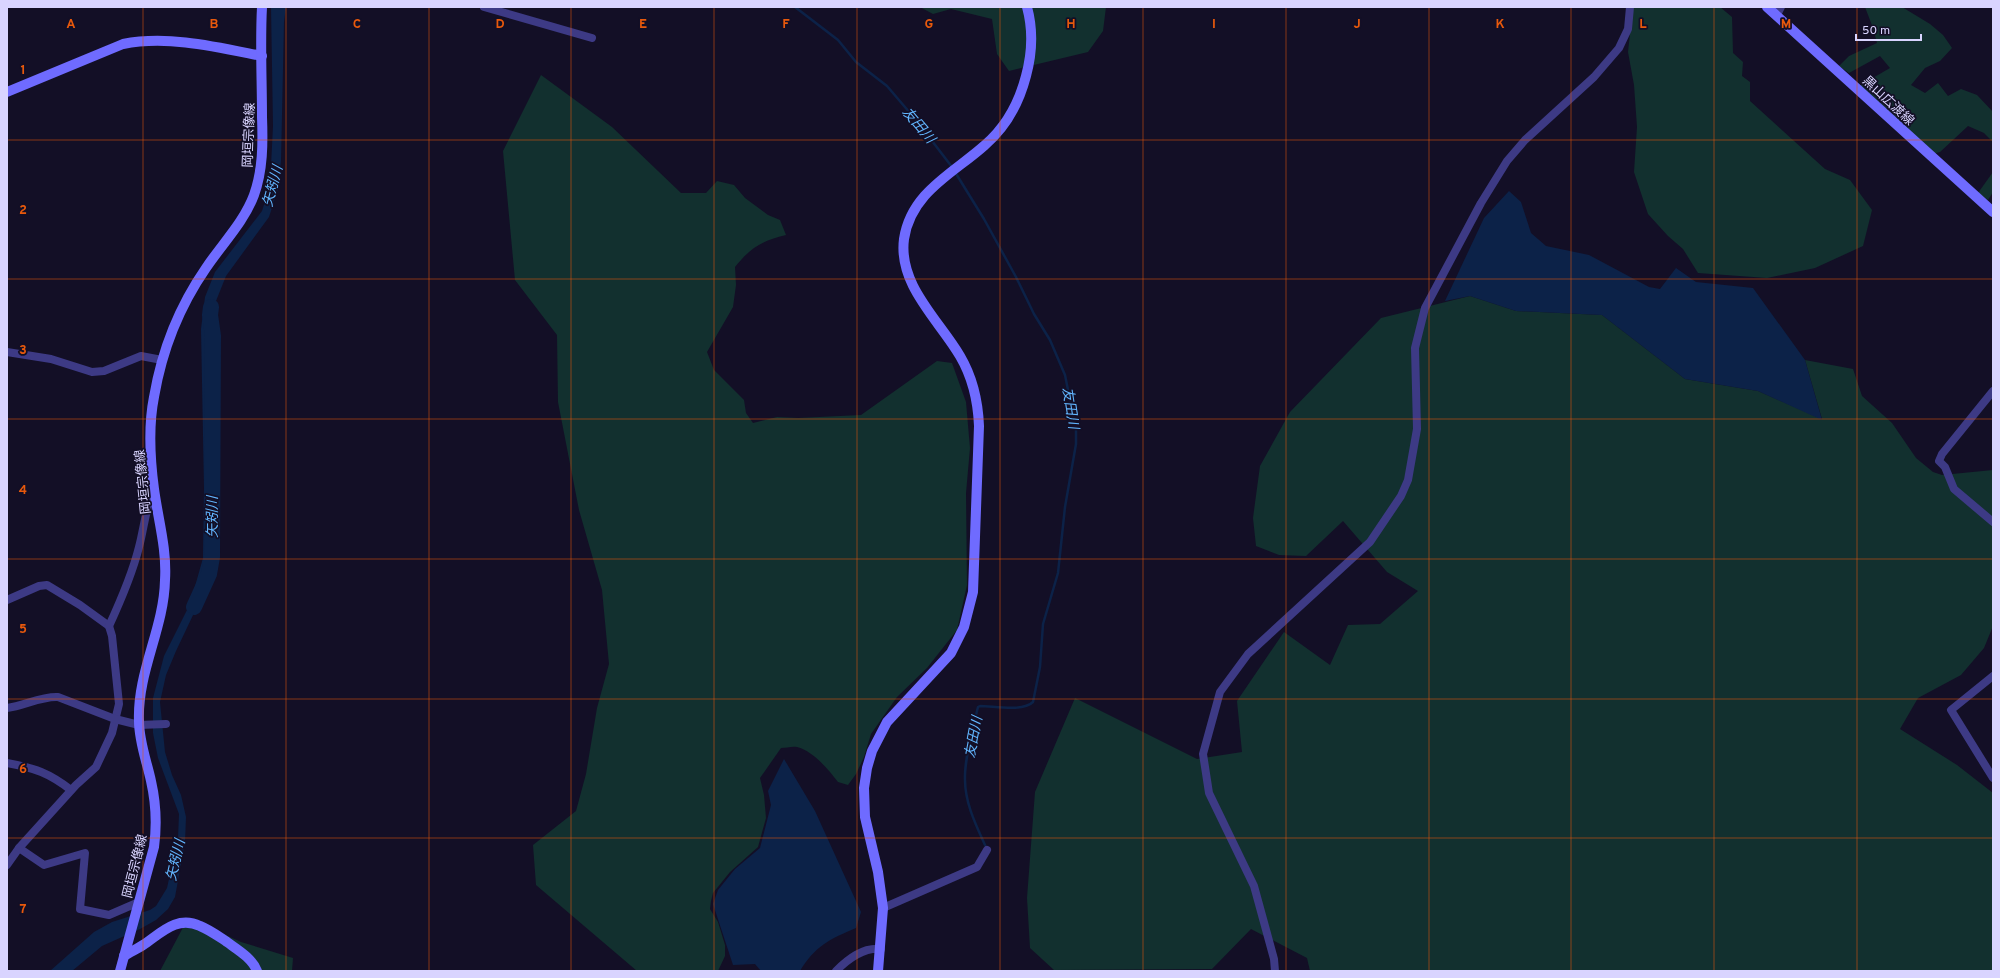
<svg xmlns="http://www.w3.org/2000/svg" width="2000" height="978" viewBox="0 0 2000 978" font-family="Overpass,'Noto Sans JP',sans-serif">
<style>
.green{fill:#12302f}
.water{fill:#0c2248}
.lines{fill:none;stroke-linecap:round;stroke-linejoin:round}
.stream{stroke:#0c2248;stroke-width:2.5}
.river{stroke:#0c2248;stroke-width:16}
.street{stroke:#3d3a85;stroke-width:8}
.secondary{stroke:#6f6bff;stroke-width:10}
.grid{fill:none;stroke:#e8590c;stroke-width:1;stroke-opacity:0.55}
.labels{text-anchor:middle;stroke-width:3.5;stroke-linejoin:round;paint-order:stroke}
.street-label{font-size:13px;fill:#d9d4ff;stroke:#130f26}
.water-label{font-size:14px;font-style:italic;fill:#62b6ff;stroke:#130f26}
.grid-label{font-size:13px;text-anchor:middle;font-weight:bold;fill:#e8590c;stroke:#130f26;stroke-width:3.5;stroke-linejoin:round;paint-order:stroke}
</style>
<rect width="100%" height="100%" fill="#130f26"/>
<g class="green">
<polygon points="920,7 1106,7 1103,31 1088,52 1009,71 997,54 992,19 951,9 933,14"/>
<polygon points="1629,7 1720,7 1732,17 1733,53 1743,62 1742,76 1750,82 1750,101 1825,169 1850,180 1872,210 1863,246 1815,268 1767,278 1698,273 1683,249 1668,236 1648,214 1634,172 1637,127 1634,85 1628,52 1630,34"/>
<polygon points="1865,7 1902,7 1930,24 1943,35 1952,48 1940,61 1925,68 1911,85 1925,93 1938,83 1948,96 1961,89 1977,95 1993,112 1993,142 1984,133 1968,126 1940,152 1933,154 1859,86 1890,68 1880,56 1849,73 1839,66 1849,56 1877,43 1873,28"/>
<path d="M541,75L612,127L681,193H706L717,181L734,185L745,198L768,215L780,220L786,235C762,241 751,247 735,267L736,285L733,307L707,352L714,370L744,400L746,413L753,423L777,417L798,418L861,415L937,361L952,363L966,402L970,448L966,493L967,585L957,630L927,668L897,697L871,734L864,757L856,774L848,785L838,782C828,769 813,751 797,747C792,746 786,748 781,748L760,778L764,795L766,818L758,847L730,872L713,893L711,901L710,909L718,922L725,945V956L718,971H637L536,885L533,845L576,811L586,774L597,708L609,664L602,590L579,510L558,402L557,335L515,280L503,151Z"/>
<polygon points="1993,172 1993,192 1988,200 1978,193"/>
<polygon points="1470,296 1516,311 1602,315 1685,379 1758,391 1822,419 1805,360 1853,369 1862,396 1892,423 1916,458 1933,472 1942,475 1993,470 1993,626 1984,648 1961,675 1918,698 1900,729 1957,765 1993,793 1993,971 1310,971 1307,958 1251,929 1212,969 1054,970 1030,948 1027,898 1035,792 1075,698 1197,759 1242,752 1237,701 1284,632 1330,665 1348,625 1380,624 1418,591 1387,572 1343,521 1306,556 1279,555 1256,546 1253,518 1260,466 1290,412 1381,318"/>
<polygon points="188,918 241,942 293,958 292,971 160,971"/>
</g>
<g class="water">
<polygon points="271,7 286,7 284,22 281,161 278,189 269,217 226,276 216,301 211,336 210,423 212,519 209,563 194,613 176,651 166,675 160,702 165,752 172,775 181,795 186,817 185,842 175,897 168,909 156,920 140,929 102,946 72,971 50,971 94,932 112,922 150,910 156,906 167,888 178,838 179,814 158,758 153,733 153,698 164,656 190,604 203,558 204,488 201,329 205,297 215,272 262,211 270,186 273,126"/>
<polygon points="1509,191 1521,202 1531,233 1546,246 1589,255 1649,287 1660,289 1676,268 1696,282 1753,288 1805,360 1822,420 1758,391 1685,379 1602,315 1516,311 1470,296 1445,301 1484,218"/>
<path d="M784,759L815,811L861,912L856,928C830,939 815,946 800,971H761L755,964L733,965L713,904L718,890L735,869L760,848L771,805L768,791Z"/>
</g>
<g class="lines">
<g class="stream">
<polyline points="795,7 838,40 856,62 887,86 916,120 952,167"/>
<path d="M955,172L984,219L1016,277L1034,314L1050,340L1065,375L1076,430V444L1065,507L1058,573L1043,624L1040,667L1033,702C1023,712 994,706 980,706L978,707C973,728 964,760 965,780C965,803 976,825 985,845"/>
</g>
<polyline class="river" points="194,607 209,574 212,557 213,336 210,315 211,307"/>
<g class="street">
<polyline points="484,7 592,38"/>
<polyline points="1777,15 1781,7"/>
<polyline points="7,352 51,359 92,372 104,371 141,356 162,360"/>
<polyline points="1993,391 1942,454 1939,461 1945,467 1954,489 1993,522"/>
<polyline points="7,600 39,586 47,585 80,605 109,626 112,636 119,704 112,733 96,767 76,785 19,848 7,865"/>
<path d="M109,626C121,600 132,575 139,547C144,528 146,506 154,488"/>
<polyline points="1993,676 1951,710 1993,778"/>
<path d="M7,708C24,706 41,696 58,697L115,719L139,725L166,724"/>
<path d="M7,763C35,768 49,773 71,790"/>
<polyline points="19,848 44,865 85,853 80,909 109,915 139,902"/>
<polyline points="883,908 977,867 987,850"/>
<path d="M836,971C848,959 863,947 881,949"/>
<polyline points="1275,971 1274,959 1254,886 1209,793 1203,754 1220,692 1248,654 1370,542 1401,496 1408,480 1417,429 1415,348 1425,308 1481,203 1507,161 1525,140 1594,77 1619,48 1628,29 1630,7"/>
</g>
<g class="secondary">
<polyline points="1767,7 1993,212"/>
<path d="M7,92L123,44C168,35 217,47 262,56"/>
<path d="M124,956C130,952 137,949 143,945C161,933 177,915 200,926C210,930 218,936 227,942C238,950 252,958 257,971"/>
<path d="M120,971L154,847C157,825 156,803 151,781C147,762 139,742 139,721C137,672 164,629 165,580C167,549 158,519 154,489C150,459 148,427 154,397C162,350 179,307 206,268C222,244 244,222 254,195C263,170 263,143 262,117C262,80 260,43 262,7"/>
<path d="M878,971L883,908L878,872L865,817L864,788L867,768L872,751L887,722L951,653L964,627L973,592L979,426C978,401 973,378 960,356C939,320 898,285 904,239C911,192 954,173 985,145C1007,126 1019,103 1026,76C1032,54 1033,29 1027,7"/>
</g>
</g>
<path class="grid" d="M143,7V971M286,7V971M429,7V971M571,7V971M714,7V971M857,7V971M1000,7V971M1143,7V971M1286,7V971M1429,7V971M1571,7V971M1714,7V971M1857,7V971M7,140H1993M7,279H1993M7,419H1993M7,559H1993M7,699H1993M7,838H1993"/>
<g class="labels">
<g class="street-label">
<text transform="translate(1889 100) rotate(43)" y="5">黒山広渡線</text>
<text transform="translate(248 135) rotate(-88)" y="5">岡垣宗像線</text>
<text transform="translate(142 482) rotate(-96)" y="5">岡垣宗像線</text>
<text transform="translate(134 866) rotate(-76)" y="5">岡垣宗像線</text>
</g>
<g class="water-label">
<text transform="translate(919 125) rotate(50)" y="5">友田川</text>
<text transform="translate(272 186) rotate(-75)" y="5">矢矧川</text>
<text transform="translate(1071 408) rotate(81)" y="5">友田川</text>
<text transform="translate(212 517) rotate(-90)" y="5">矢矧川</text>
<text transform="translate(973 737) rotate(-79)" y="5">友田川</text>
<text transform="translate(175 860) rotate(-77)" y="5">矢矧川</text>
</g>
</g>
<g class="grid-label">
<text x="71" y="28">A</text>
<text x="214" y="28">B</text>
<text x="357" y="28">C</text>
<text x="500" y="28">D</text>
<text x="643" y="28">E</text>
<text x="786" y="28">F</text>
<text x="929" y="28">G</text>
<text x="1071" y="28">H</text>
<text x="1214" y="28">I</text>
<text x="1357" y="28">J</text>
<text x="1500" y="28">K</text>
<text x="1643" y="28">L</text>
<text x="1786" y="28">M</text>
<text x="23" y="74">1</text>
<text x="23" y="214">2</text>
<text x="23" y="354">3</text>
<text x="23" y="494">4</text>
<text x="23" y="633">5</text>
<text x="23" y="773">6</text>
<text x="23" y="913">7</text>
</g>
<rect width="2000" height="978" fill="none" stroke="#d9d4ff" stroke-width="16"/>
<path d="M1856 34v6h65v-6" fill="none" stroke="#d9d4ff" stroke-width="2"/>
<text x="1862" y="34" font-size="12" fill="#d9d4ff" stroke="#130f26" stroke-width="3" paint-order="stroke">50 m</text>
</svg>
